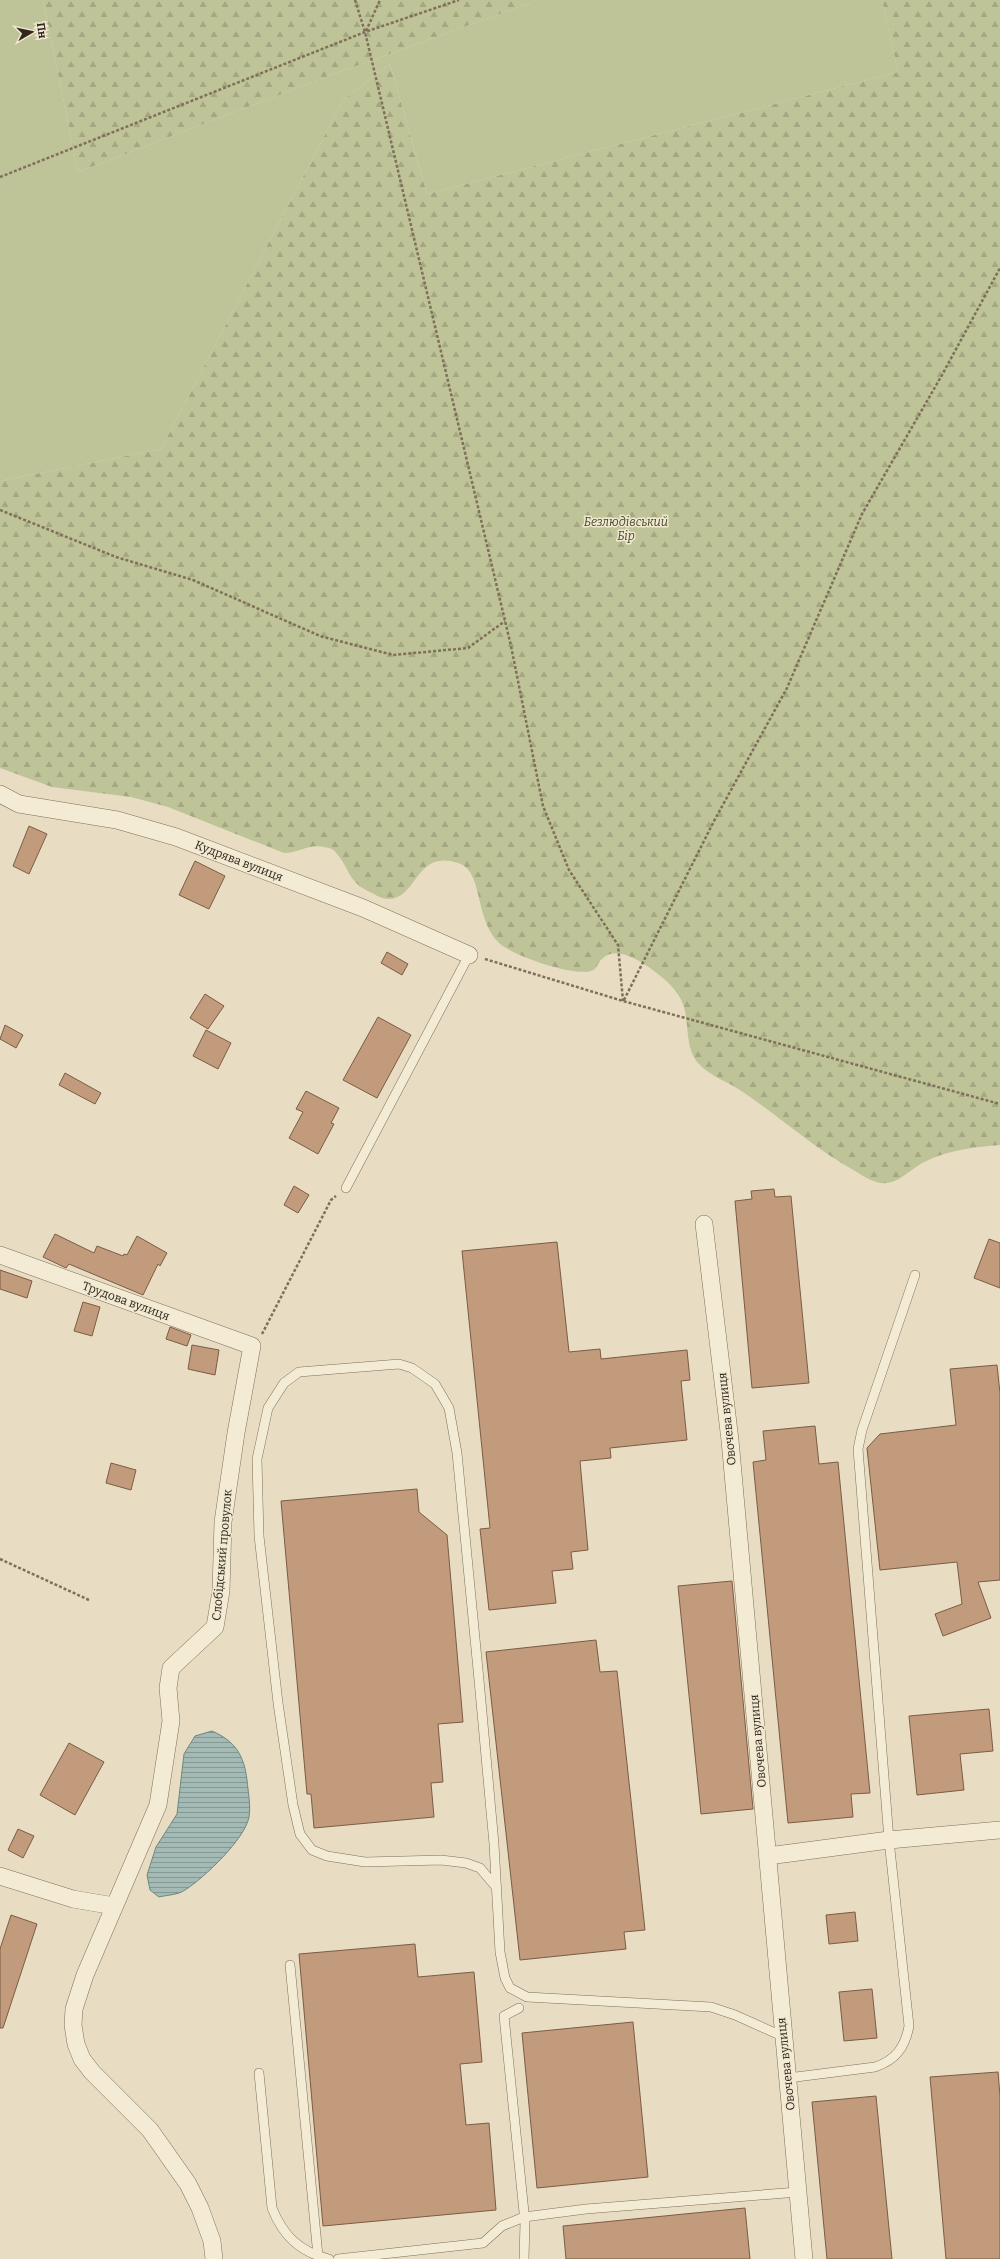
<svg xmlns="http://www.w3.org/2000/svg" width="1000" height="2259" viewBox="0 0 1000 2259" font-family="Bitter,serif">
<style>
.green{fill:#bec497}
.forest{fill:url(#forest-firs)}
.water{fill:url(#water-rules);stroke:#6c8781}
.building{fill:#c19b7c;stroke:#7b5c44}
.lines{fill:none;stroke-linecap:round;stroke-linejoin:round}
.service-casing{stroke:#7f6f5b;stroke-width:10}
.minor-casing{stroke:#7f6f5b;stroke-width:18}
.path{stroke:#7f6f5b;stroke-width:2.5;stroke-dasharray:3 2;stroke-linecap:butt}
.service{stroke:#f4ebd4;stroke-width:9}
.minor{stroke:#f4ebd4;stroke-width:17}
.labels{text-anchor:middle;stroke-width:3;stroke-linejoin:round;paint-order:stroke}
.park-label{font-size:12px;font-style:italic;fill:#414b27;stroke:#f0e8d0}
.street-label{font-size:12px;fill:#31271e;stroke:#f0e8d0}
</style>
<defs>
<pattern id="forest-firs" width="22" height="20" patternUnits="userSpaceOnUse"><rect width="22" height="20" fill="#bec497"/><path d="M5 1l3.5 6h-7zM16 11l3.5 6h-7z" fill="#a4a882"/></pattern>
<pattern id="water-rules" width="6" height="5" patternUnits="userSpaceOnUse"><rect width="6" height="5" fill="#a4bbb5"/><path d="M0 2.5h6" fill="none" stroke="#869893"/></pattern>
</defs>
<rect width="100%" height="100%" fill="#e8ddc2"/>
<polygon class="green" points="0,0 43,0 78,172 334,74 538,0 882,0 898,72 427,194 390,64 343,100 161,449 0,481"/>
<g class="forest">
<polygon points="43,0 538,0 334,74 78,172"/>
<path d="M882,0H1000V1145C973,1147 942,1151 919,1165C906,1173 896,1185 880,1183C871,1181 863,1176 855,1171C815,1149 781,1118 743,1092C729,1082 709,1076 698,1063C684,1046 690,1023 683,1004C677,988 663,978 650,968C638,960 616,945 602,959C597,963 597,970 591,971C573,976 522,958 506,948C472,927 486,871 458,863C415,849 418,898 389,899C383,899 377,896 372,893C345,882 350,864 332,849C308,841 302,853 284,853L168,807L131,797L52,787L0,768V481L161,449L343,100L390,64L427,194L898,72Z"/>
</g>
<path class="water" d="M212,1731C235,1741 244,1755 247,1780C248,1792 251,1805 249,1817C245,1839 204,1878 185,1890C178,1895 167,1895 159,1897L150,1890L147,1875L156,1847L177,1814L184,1754L195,1736Z"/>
<g class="building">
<polygon points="29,826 47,834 29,874 13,866"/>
<polygon points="195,861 225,876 209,909 179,895"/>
<polygon points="387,952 408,964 402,975 381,963"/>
<polygon points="205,994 224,1006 208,1029 190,1018"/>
<polygon points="378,1017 411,1035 377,1098 343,1080"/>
<polygon points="5,1025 23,1035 16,1048 0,1039"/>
<polygon points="206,1030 231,1043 218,1069 193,1056"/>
<polygon points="65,1073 101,1093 95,1104 59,1085"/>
<polygon points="306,1091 339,1108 331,1123 334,1124 318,1154 289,1138 303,1112 296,1109"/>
<polygon points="294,1186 309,1195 298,1213 284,1205"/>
<polygon points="774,1189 775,1197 791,1196 809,1383 752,1388 735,1201 752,1199 751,1191"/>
<polygon points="55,1234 94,1253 97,1246 123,1256 124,1254 127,1255 137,1236 167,1253 160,1266 158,1264 143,1295 69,1264 66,1268 43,1257"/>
<polygon points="989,1239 1000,1243 1000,1288 974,1278"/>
<polygon points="557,1242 569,1352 600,1349 601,1359 687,1350 690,1380 681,1381 687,1440 610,1448 611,1458 580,1461 588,1550 571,1552 573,1569 552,1571 556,1603 489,1610 480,1529 490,1528 462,1251"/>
<polygon points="0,1270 32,1281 27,1298 0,1289"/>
<polygon points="83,1302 100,1307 92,1336 74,1331"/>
<polygon points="170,1327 191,1335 187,1346 166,1339"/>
<polygon points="192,1345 219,1350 215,1375 188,1369"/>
<polygon points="997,1365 1000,1393 1000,1580 978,1582 991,1618 943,1636 935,1614 962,1604 957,1562 880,1570 867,1448 880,1434 956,1425 950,1369"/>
<polygon points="815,1426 819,1464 838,1462 870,1793 851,1794 853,1817 788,1823 753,1462 766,1460 763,1431"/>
<polygon points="111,1463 136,1470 131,1490 106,1483"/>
<polygon points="417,1489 419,1512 447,1535 463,1722 438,1724 443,1782 431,1783 434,1817 314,1828 311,1794 307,1794 281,1501"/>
<polygon points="732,1581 753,1809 701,1814 678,1586"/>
<polygon points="596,1640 600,1672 617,1671 645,1930 624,1932 626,1949 520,1960 486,1652"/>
<polygon points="989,1709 993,1751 960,1754 964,1790 917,1795 909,1716"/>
<polygon points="69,1743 104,1762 75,1815 40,1795"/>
<polygon points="18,1829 34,1836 23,1858 8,1850"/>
<polygon points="855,1912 858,1941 829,1944 826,1915"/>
<polygon points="11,1915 37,1924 3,2028 0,2028 0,1949"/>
<polygon points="415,1944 418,1977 474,1972 482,2062 460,2064 466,2125 489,2123 496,2210 323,2226 299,1954"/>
<polygon points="872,1989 877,2038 844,2041 839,1992"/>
<polygon points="633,2022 648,2177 537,2188 522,2033"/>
<polygon points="998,2072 1000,2096 1000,2259 946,2259 930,2077"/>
<polygon points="876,2096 892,2259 827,2259 812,2102"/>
<polygon points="745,2208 750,2259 566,2259 563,2226"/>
</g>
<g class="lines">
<g class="service-casing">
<g id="service">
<polyline points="346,1188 469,955"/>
<polyline points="497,1888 480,1868 466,1863 441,1860 365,1862 327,1856 312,1850 300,1834 293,1805 278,1703 259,1536 257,1459 268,1408 284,1383 299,1372 399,1364 412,1368 435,1384 449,1408 457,1453 479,1680 494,1844 500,1952 505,1978 510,1988 527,1997 711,2007 735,2015 784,2037"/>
<polyline points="290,1965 318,2256"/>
<polyline points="519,2008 504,2016 525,2222 524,2259"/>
<path d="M259,2073L272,2208C283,2236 300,2252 329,2259"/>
<path d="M788,2078L875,2067C896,2060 905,2047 909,2026L889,1840L858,1449L862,1430L915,1275"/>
<polyline points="338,2259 483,2243 502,2226 524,2217 586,2209 798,2192"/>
</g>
</g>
<g class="minor-casing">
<g id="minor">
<polyline points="0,794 19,804 117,820 176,837 363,908 469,955"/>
<polyline points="704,1224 730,1440 804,2259"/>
<polyline points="0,1255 252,1346 236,1433 223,1522 221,1591 215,1627 171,1668 168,1688 171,1721 158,1805 85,1975 74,2009 73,2025 76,2044 82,2059 92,2072 150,2130 188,2184 200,2208 212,2241 214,2259"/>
<polyline points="768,1856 889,1840 1000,1830"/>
<polyline points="0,1876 73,1899 114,1906"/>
</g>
</g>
<g class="path">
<polyline points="355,0 365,32 511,646 543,806 569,870 618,945 623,1001"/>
<polyline points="366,31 380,0"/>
<polyline points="0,177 365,32 459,0"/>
<polyline points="0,510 116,557 193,580 320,636 393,655 468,648 505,621"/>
<polyline points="485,959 623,1001 1000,1104"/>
<polyline points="624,1000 714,821 787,688 862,514 942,375 1000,268"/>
<polyline points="262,1334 331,1200 336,1196"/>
<polyline points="0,1559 89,1600"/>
</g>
<use href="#service" class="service"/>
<use href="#minor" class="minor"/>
</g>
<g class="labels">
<g class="park-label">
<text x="626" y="526">Безлюдівський<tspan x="626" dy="14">Бір</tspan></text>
</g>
<g class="street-label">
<text transform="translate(239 861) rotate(21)" y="4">Кудрява вулиця</text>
<text transform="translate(126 1301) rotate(20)" y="4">Трудова вулиця</text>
<text transform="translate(727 1419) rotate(-96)" y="4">Овочева вулиця</text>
<text transform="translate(222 1555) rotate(-85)" y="4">Слобідський провулок</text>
<text transform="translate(758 1741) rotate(-95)" y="4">Овочева вулиця</text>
<text transform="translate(786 2064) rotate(-96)" y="4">Овочева вулиця</text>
</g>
</g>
<g transform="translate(32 32) rotate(81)" stroke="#f0e8d0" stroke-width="3" paint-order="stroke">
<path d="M0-3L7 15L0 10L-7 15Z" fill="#31271e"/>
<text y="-6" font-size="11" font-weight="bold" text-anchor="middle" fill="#31271e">Пн</text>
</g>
</svg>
